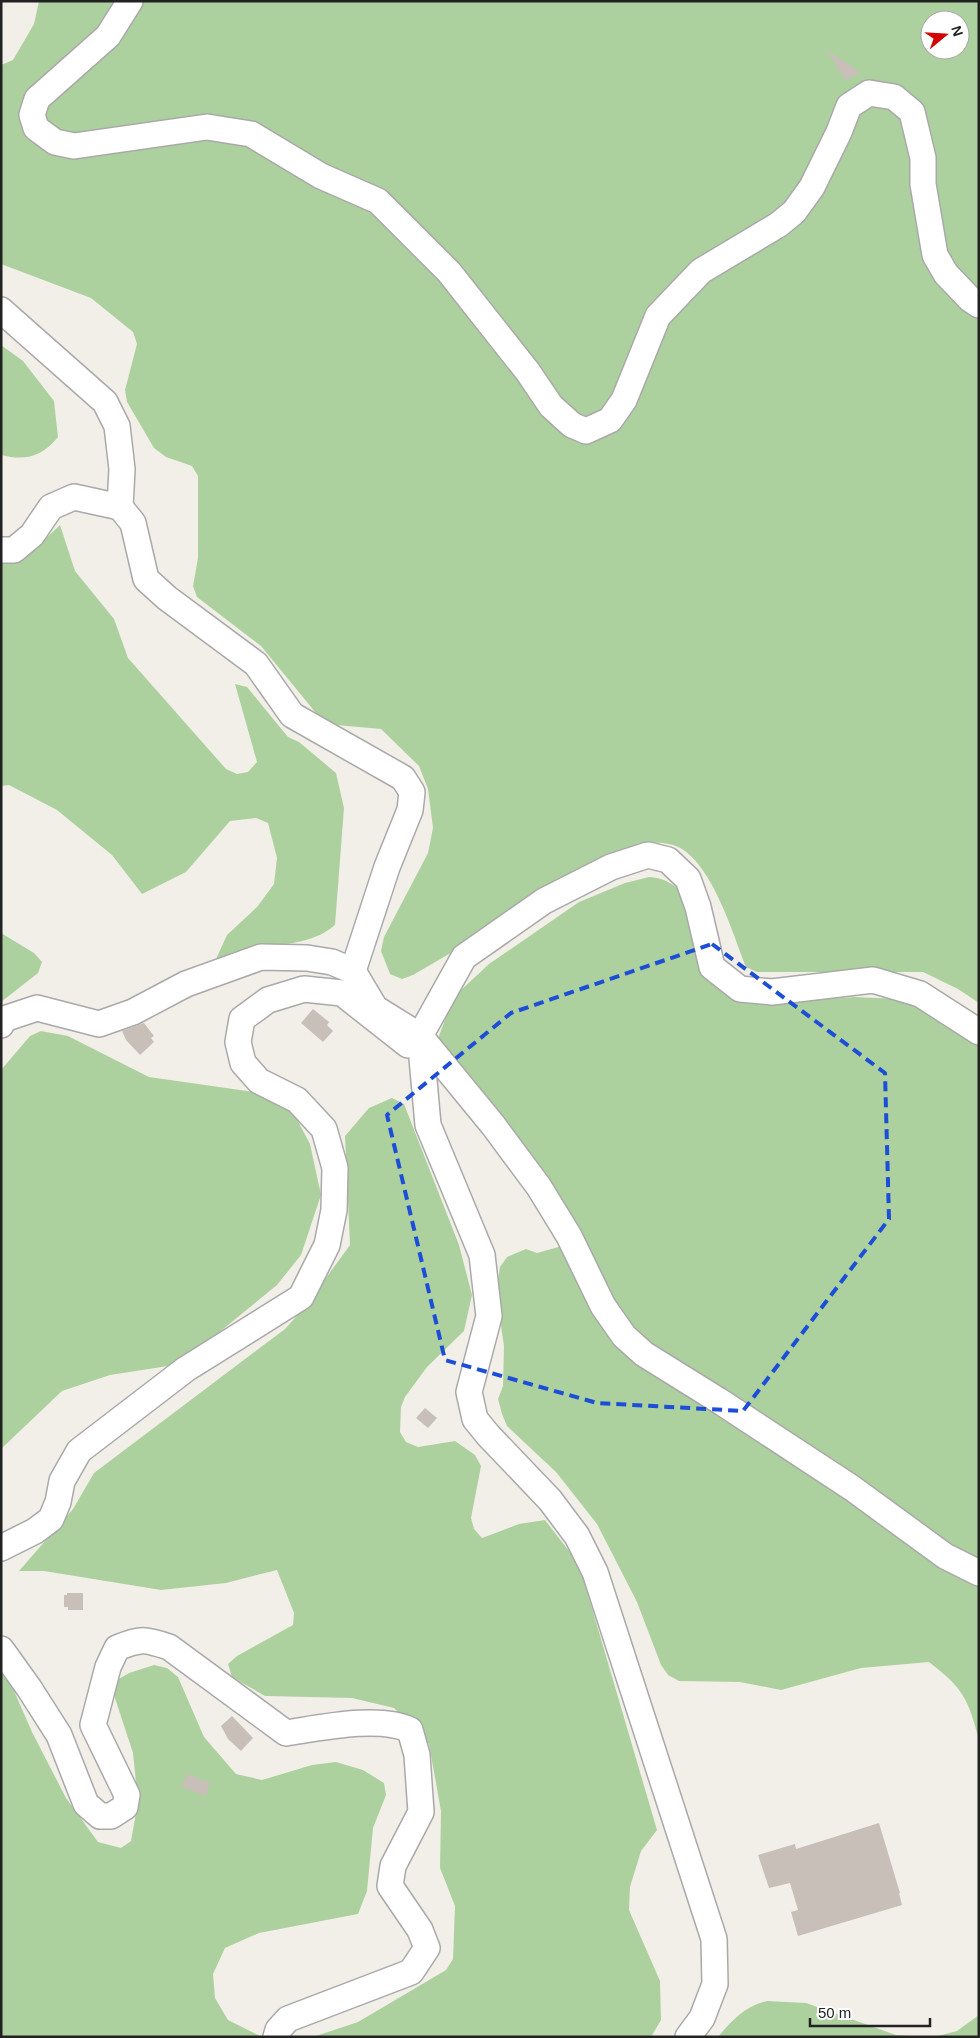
<svg xmlns="http://www.w3.org/2000/svg" width="980" height="2038" viewBox="0 0 980 2038" font-family="Helvetica,sans-serif">
<style>
.forest{fill:#add19e;fill-rule:evenodd}
.building{fill:#c7bfb8}
.lines{fill:none;stroke-linecap:round;stroke-linejoin:round}
.minor-casing{stroke:#a9a9a9;stroke-width:28}
.minor{stroke:#fff;stroke-width:25}
.marked{fill:none;stroke:#1d4ed8;stroke-width:4;stroke-dasharray:10 6;stroke-linejoin:round}
</style>
<rect width="100%" height="100%" fill="#f2efe9"/>
<g class="forest">
<path d="M39,1H979V1003L958,989L923,972H757L746,967C733,934 710,856 673,845C663,842 650,842 639,843L413,975L402,979L390,974L381,951L384,937L428,853L433,828L428,789L419,766L381,729L325,724L261,646L197,597L193,586L198,558V476L192,466L166,457L154,448L127,402L125,390L137,344L133,332L91,298L1,264V65L13,60L34,24ZM930,20H960V50H930Z"/>
<path d="M1,345L23,361L54,401L58,437C42,457 25,461 1,455Z"/>
<path d="M60,525L75,571L114,619L128,658L226,769L237,774L248,772L257,762L235,684L247,687L288,737L299,742L336,773L344,808L335,925C312,945 282,943 254,949C241,952 229,956 216,959L227,935L257,907L274,884L277,858L268,823L256,818L230,821L186,872L142,894L112,855L57,810L9,785L1,786V555L40,544Z"/>
<path d="M649,877C662,878 671,882 681,891L735,998L760,1003L855,997L898,999L923,1005L979,1041V1740C968,1699 964,1689 929,1662L861,1668L781,1690L740,1682L679,1681L668,1675L661,1665L637,1602L597,1524L556,1472L507,1426L502,1414L498,1399L503,1386L504,1346L496,1292L500,1267L507,1257L526,1249L537,1253L562,1246L565,1232L434,1050L447,1014L460,991L489,964L579,902L625,883Z"/>
<polygon points="1,933 34,953 42,962 38,973 1,1002"/>
<polygon points="41,1031 68,1036 149,1077 262,1093 293,1112 310,1144 321,1195 301,1255 277,1285 190,1356 168,1366 110,1375 62,1391 1,1449 1,1070 30,1036"/>
<polygon points="392,1098 404,1104 459,1245 472,1295 464,1331 427,1367 405,1397 401,1407 400,1432 406,1442 418,1447 455,1441 475,1455 481,1466 471,1518 474,1529 482,1538 519,1524 545,1520 579,1564 657,1830 641,1851 630,1887 629,1910 660,1981 661,2020 651,2037 313,2037 358,2022 446,1970 453,1959 455,1906 440,1868 441,1811 429,1744 394,1708 352,1698 265,1696 232,1677 228,1664 237,1656 293,1625 294,1613 277,1570 226,1583 161,1590 44,1571 19,1571 73,1509 94,1473 285,1329 304,1308 350,1245 345,1136 369,1108"/>
<polygon points="1,1661 32,1732 66,1798 98,1842 121,1848 131,1841 138,1802 133,1753 113,1692 117,1680 129,1673 154,1665 167,1668 178,1677 204,1737 236,1774 262,1780 312,1765 336,1762 363,1770 384,1783 386,1795 373,1828 367,1891 358,1914 259,1933 225,1948 213,1974 215,1998 228,2020 262,2037 1,2037"/>
<path d="M767,2001L806,2003L896,2035L929,2037H718C732,2020 745,2006 767,2001Z"/>
<polygon points="979,2015 979,2037 934,2037 957,2031"/>
</g>
<g class="building">
<polygon points="827,50 850,65 861,73 845,80"/>
<polygon points="313,1009 329,1022 327,1025 333,1031 323,1042 301,1023"/>
<polygon points="144,1023 154,1036 151,1038 154,1042 140,1055 126,1040 122,1031"/>
<polygon points="425,1408 437,1418 428,1428 416,1418"/>
<polygon points="67,1593 83,1593 83,1610 68,1610 68,1607 64,1607 64,1595 67,1595"/>
<polygon points="232,1716 253,1738 241,1751 228,1739 221,1726"/>
<polygon points="187,1774 210,1783 206,1796 182,1787"/>
<polygon points="879,1823 900,1893 899,1893 902,1905 798,1936 791,1912 798,1910 790,1883 769,1888 758,1855 795,1844 796,1849"/>
</g>
<g class="lines">
<g class="minor-casing">
<g id="minor">
<polyline points="130,1 108,36 37,99 32,115 36,128 55,142 74,146 207,127 251,134 321,176 378,201 449,272 528,372 551,406 572,425 586,431 610,420 624,400 658,316 701,271 778,225 794,212 812,187 839,132 849,106 869,93 894,97 912,112 923,158 923,184 935,255 946,274 970,299 979,305"/>
<polyline points="1,310 105,402 117,426 122,469 120,507"/>
<polyline points="1,550 14,550 32,535 51,507 74,497 120,507 133,523 146,579 167,598 256,664 292,715 403,778 412,792 410,810 387,867 353,971"/>
<polyline points="1,1025 4,1019 37,1008 99,1024 133,1012 186,984 261,957 307,958 332,962 353,971 375,1008 420,1036 493,1125 539,1187 569,1236 603,1306 624,1336 644,1354 718,1400 852,1488 945,1556 979,1573"/>
<polyline points="420,1036 428,1125 482,1255 489,1316 469,1392 475,1419 488,1435 550,1500 577,1536 595,1572 714,1939 715,1984 702,2018 688,2037"/>
<polyline points="1,1548 35,1531 51,1519 58,1502 62,1481 79,1451 186,1369 301,1297 327,1245 334,1210 335,1168 324,1129 297,1100 259,1081 243,1063 238,1042 242,1019 268,1000 304,989 342,993 408,1045 420,1036 464,957 544,901 611,867 648,855 668,860 688,879 698,907 712,967 740,989 772,992 873,980 920,994 979,1032"/>
<path d="M1,1649L29,1688L59,1735L86,1804L100,1816H111L125,1807L127,1795L93,1725L108,1667L117,1648C141,1638 145,1639 169,1647L286,1733C320,1728 380,1715 410,1730L417,1755L421,1812L393,1866L390,1886L420,1930L427,1948L411,1972L288,2019L278,2030L276,2037"/>
</g>
</g>
<use href="#minor" class="minor"/>
</g>
<path class="marked" d="M712,944L885,1073L889,1219L743,1411L597,1403L445,1360L387,1115L511,1013Z"/>
<rect width="980" height="2038" fill="none" stroke="#222222" stroke-width="5"/>
<g transform="translate(945 35) rotate(72)"><circle r="24" fill="#ffffff" stroke="#a7a7a7"/>
<path d="M0-4L9 19L0 12L-9 19Z" fill="#d40000"/>
<text y="-8" font-size="14" font-weight="bold" text-anchor="middle" fill="#222222">N</text>
</g>
<path d="M810 2018v8h120v-8" fill="none" stroke="#222222" stroke-width="2.5"/>
<text x="818" y="2018" font-size="15" fill="#222222" stroke="#ffffff" stroke-width="4" paint-order="stroke">50 m</text>
</svg>
